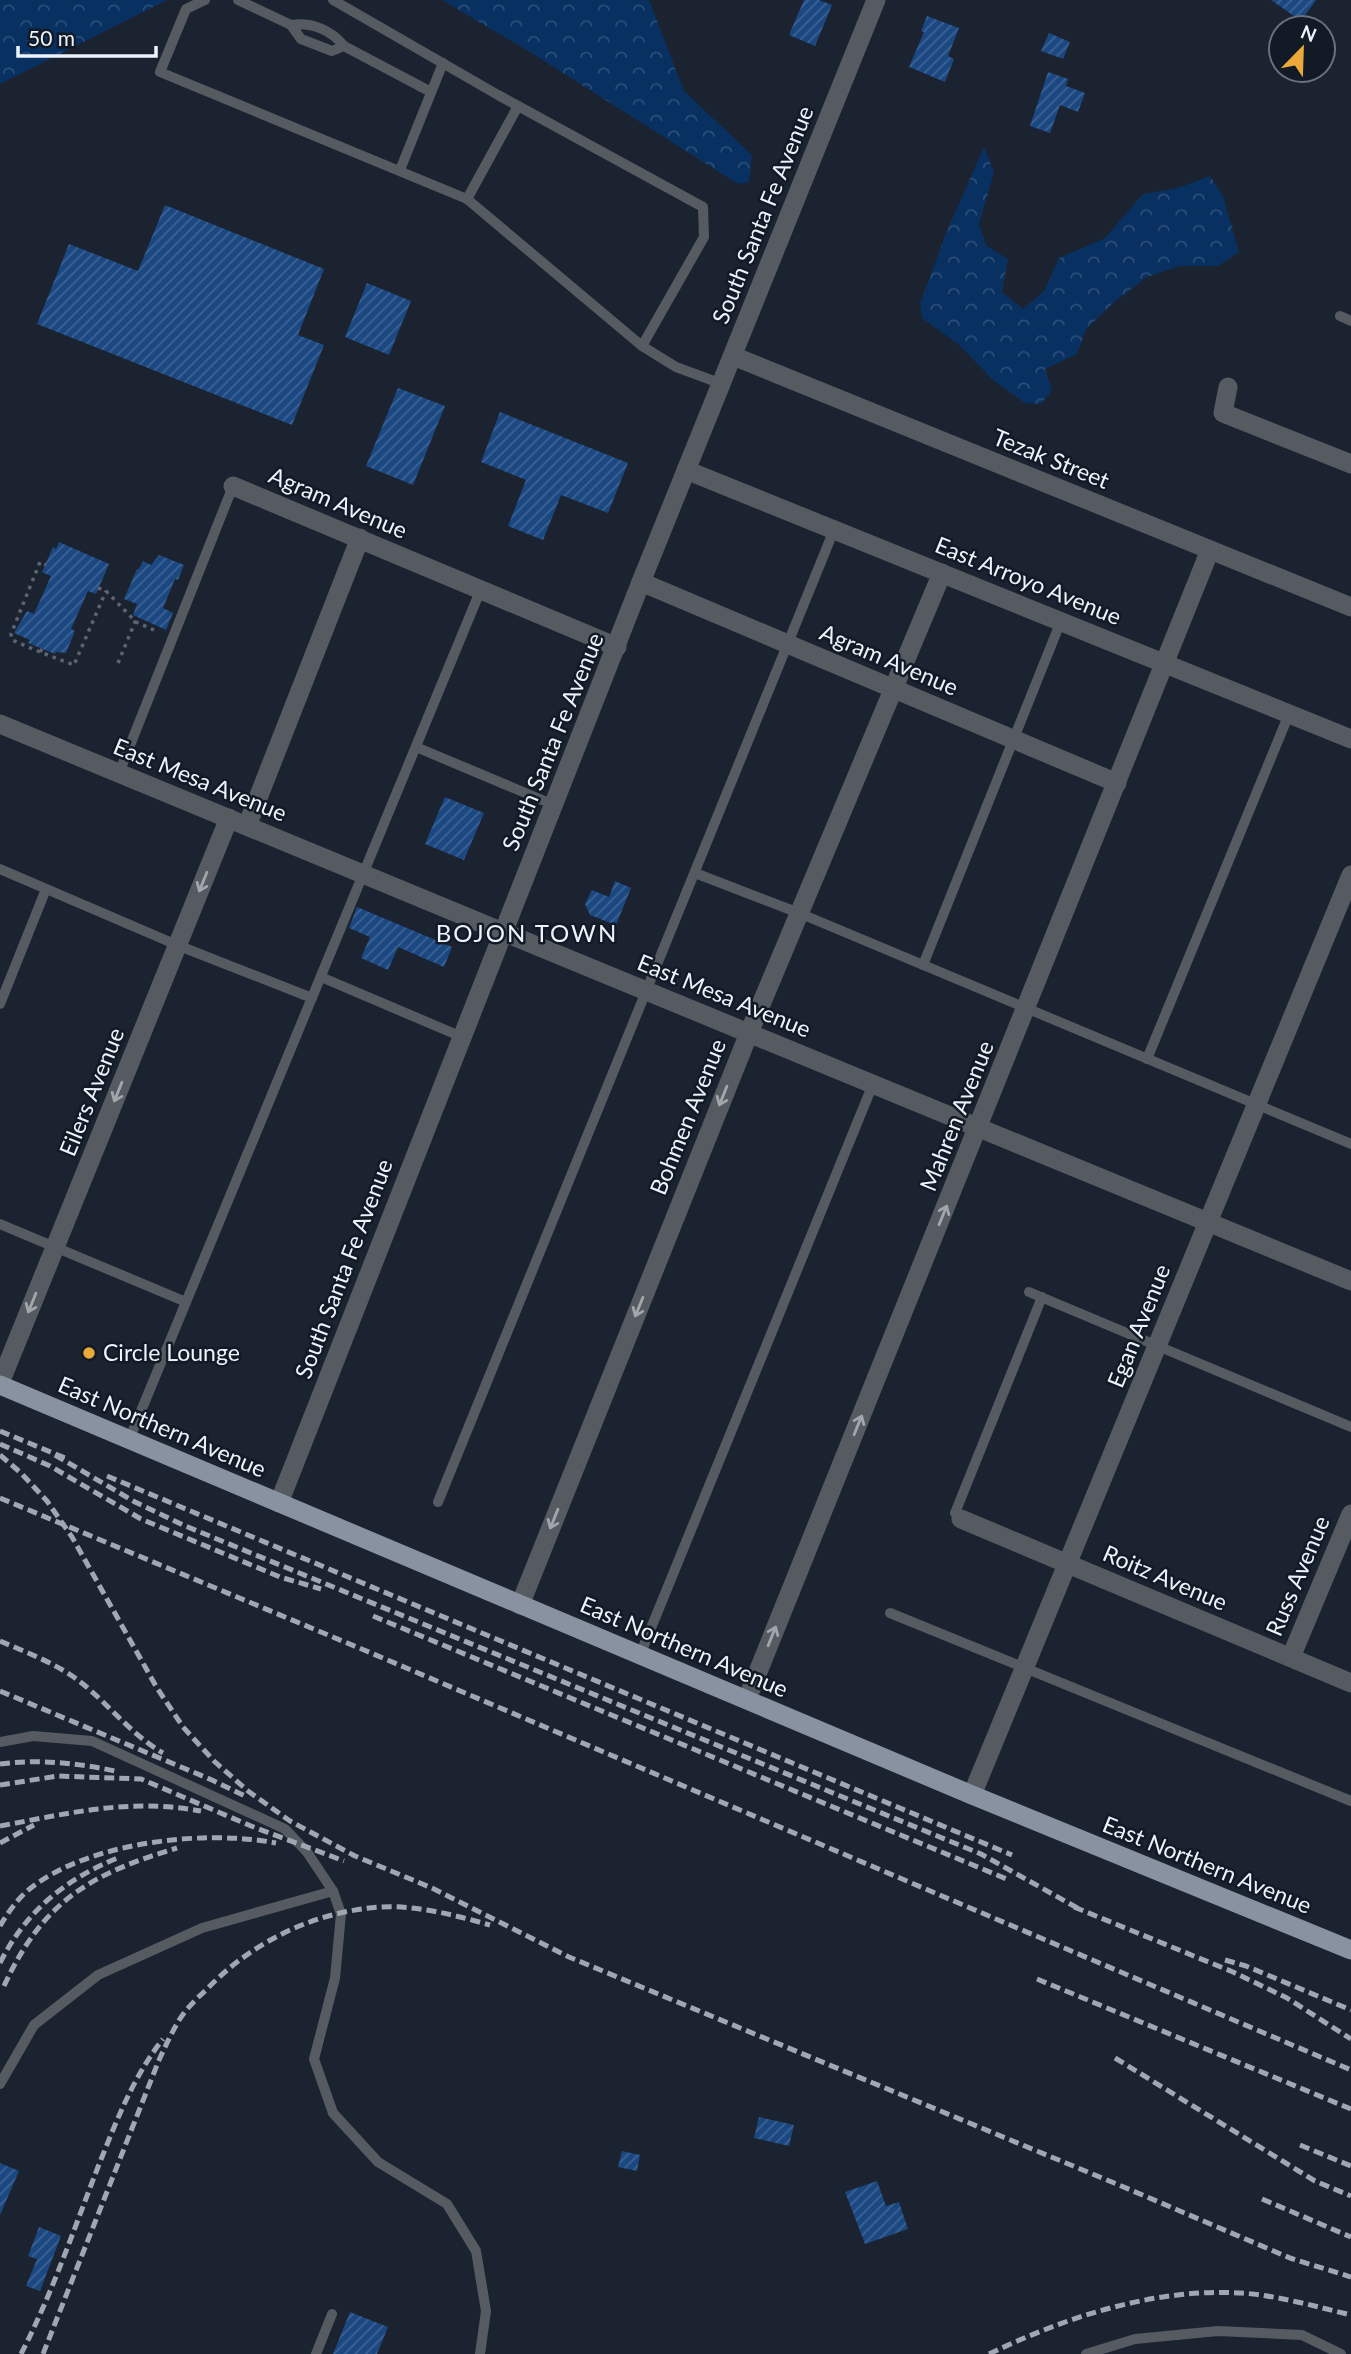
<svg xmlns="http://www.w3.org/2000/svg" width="1351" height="2354" viewBox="0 0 1351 2354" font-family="Lato,sans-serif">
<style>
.forest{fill:url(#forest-crowns)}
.building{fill:url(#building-hatch)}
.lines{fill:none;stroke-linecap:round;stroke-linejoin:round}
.path{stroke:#5c646f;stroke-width:3.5;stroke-dasharray:3.5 5;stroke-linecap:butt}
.service{stroke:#565b61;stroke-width:10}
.minor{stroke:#565b61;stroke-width:19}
.tertiary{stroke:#565b61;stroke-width:19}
.primary{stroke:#8992a0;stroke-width:19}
.rail{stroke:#a0a7b1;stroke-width:5;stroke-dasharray:10 5;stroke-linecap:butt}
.oneway{stroke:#a2a7ae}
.poi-dot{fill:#eba939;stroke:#111a25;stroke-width:2.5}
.labels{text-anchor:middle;stroke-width:5;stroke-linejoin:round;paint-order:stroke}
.street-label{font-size:23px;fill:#edf3fc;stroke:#111a25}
.poi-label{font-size:23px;fill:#edf3fc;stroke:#111a25;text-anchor:start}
.neighbourhood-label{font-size:24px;letter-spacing:2px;fill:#edf3fc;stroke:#111a25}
</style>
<defs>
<pattern id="forest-crowns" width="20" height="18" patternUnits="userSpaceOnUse" patternTransform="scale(1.75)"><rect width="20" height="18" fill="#083061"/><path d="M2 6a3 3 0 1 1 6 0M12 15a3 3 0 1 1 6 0" fill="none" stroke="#2c4e79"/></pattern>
<pattern id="building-hatch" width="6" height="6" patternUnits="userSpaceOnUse" patternTransform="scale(1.75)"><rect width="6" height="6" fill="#1c4882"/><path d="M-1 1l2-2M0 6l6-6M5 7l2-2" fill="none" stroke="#3d6395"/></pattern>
</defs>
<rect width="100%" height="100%" fill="#1a232f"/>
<g class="forest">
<polygon points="0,0 167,0 0,84"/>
<polygon points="442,0 649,0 684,91 752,155 749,182 738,184 525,49"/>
<polygon points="984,147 994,172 979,224 986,245 1008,259 1002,292 1023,309 1044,291 1059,258 1105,238 1143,194 1178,188 1210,176 1223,196 1239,252 1218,266 1180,266 1147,277 1113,303 1086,329 1077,354 1045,369 1052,390 1041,404 1025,403 994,381 958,344 922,318 920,304 946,233"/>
</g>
<g class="building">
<polygon points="804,0 819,0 832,5 815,46 789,35"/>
<polygon points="1271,0 1316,0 1301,21"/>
<polygon points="927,16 959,28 948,56 954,59 945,82 909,67 924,32 921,31"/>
<polygon points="1049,33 1070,42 1063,59 1041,51"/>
<polygon points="1048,72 1068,79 1066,86 1085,93 1078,112 1060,105 1050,133 1030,126"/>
<polygon points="165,205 324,269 298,335 324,345 292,425 37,324 69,244 138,271"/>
<polygon points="367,283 411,301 389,355 345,337"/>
<polygon points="398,388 445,406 413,485 366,466"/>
<polygon points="500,412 628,463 608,513 561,495 543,540 508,526 526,480 481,462"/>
<polygon points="59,542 109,564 96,594 88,591 71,629 75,631 66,653 56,652 55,654 28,643 30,640 14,633 27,611 34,614 51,576 42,572 53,547 56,549"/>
<polygon points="159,555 184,565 178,580 175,579 163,608 173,613 166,630 133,615 137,604 124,599 137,569 139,569 143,561 151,565"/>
<polygon points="445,797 484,813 464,860 425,844"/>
<polygon points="615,881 631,888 616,925 590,915 585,904 592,890 609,897"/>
<polygon points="357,907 452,947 444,967 398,947 388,970 361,958 370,937 349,928"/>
<polygon points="759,2117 794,2125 789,2146 754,2138"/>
<polygon points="622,2151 640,2155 637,2171 618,2167"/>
<polygon points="0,2163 19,2171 0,2215"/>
<polygon points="877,2181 886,2206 899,2202 908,2229 865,2244 845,2192"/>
<polygon points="39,2227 61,2236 40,2291 26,2286 37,2259 28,2256"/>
<polygon points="350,2312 388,2327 377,2354 333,2354"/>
</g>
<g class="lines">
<g class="path">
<polyline points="98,588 106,591 136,622 154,630"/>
<polyline points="42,649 40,652 74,665 106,591"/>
<polyline points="40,652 12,640 11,634 40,562 46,565"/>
<polyline points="118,663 137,617"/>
</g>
<g class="service">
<polyline points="205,0 186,9 160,72 467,199 642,346 676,367 722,384"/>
<polyline points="238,0 291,25"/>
<polyline points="333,0 498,95 703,207 704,237 642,346"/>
<path d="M344,46L332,51L301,39L291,25C312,22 331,30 344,46L431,92"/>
<polyline points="400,170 443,63"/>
<polyline points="467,199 518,106"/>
<polyline points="1340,316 1351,321"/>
<polyline points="416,747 554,805"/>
<polyline points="119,773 233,486"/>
<polyline points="0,869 177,945 312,998"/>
<polyline points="695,873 799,913 1351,1144"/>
<polyline points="923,965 1061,621"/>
<polyline points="321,977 462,1037"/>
<polyline points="0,1004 46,889"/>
<polyline points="1147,1059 1289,714"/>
<polyline points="0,1224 186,1302"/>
<polyline points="1029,1292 1351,1427"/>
<polyline points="129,1440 481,589"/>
<polyline points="438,1502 834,530"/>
<polyline points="961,1519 955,1513 1042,1297"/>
<polyline points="890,1613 1351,1801"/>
<polyline points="640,1655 873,1084"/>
<polyline points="0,1742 33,1736 92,1741 285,1829 307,1852 333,1891 341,1914 335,1978 314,2059 333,2113 378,2162 447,2204 476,2251 486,2311 480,2354"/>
<polyline points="0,2084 34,2025 98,1975 202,1928 333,1891"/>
<polyline points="316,2354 332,2314"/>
<polyline points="1086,2354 1135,2339 1218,2331 1302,2335 1341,2354"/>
</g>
<g class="minor">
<polyline points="733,356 1351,607"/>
<polyline points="1228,387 1223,413 1351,464"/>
<polyline points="686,470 1351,739"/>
<polyline points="233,486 617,647"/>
<polyline points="641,582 1117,783"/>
<polyline points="247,826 360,538"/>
<polyline points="503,932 1351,1281"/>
<polyline points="0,1383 229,818"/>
<polyline points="961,1519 1351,1683"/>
<polyline points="520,1605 749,1033 942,573"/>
<polyline points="1291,1657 1351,1514"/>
<polyline points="747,1699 1210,550"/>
<polyline points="972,1795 1351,875"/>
</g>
<g class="tertiary">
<polyline points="0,724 503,932"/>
<polyline points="279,1503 641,582 876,0"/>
</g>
<polyline class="primary" points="0,1385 972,1795 1351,1950"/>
<g class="rail">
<polyline points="0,1431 65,1458"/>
<polyline points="0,1444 50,1466 141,1519 280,1577 321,1589"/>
<polyline points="0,1455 21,1473 47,1501 72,1537 157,1688 183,1727 214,1761 248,1791 290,1821 355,1856 432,1888 569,1957 1119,2185 1290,2258 1351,2277"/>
<polyline points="55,1455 135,1502 183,1525 981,1854 1081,1910"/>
<polyline points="107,1476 1012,1855"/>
<polyline points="0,1498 364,1650 1351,2070"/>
<polyline points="373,1616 1009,1880"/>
<path d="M0,1641C28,1653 60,1665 83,1684C110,1706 132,1735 163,1753"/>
<polyline points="0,1691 212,1780 247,1797"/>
<path d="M0,1764C38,1759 77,1763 115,1771"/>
<polyline points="0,1785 58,1776 141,1779 251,1826 344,1861"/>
<path d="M0,1826C71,1813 128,1798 201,1811"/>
<polyline points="0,1843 34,1825"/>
<polyline points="1074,1907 1233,1972 1287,1998 1351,2039"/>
<path d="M0,1926C7,1914 16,1901 26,1892C84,1842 204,1829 276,1843"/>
<polyline points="1225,1960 1246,1966 1351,2010"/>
<path d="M0,1963C26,1911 65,1879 120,1857"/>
<polyline points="1037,1979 1351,2109"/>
<path d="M4,1986C43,1901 90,1874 177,1848"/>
<polyline points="1115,2058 1315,2181 1351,2196"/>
<polyline points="1300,2145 1351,2166"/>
<polyline points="1262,2199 1351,2237"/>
<path d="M21,2354C52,2294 74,2229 98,2167C116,2122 133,2077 163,2039"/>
<path d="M43,2354L159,2060C165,2047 171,2034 178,2022C185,2010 196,1999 206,1990C252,1942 313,1912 380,1907C417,1905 454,1915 490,1925"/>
<path d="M989,2354C1066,2317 1154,2288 1241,2293C1275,2295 1318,2307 1351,2315"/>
</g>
</g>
<defs><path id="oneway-shaft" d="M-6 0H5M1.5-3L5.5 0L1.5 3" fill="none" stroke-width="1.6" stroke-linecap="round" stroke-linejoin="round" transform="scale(1.75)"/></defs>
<g class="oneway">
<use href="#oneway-shaft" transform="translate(203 882) rotate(112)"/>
<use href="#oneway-shaft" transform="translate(118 1092) rotate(112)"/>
<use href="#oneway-shaft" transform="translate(723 1096) rotate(112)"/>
<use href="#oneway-shaft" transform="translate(943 1215) rotate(-68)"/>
<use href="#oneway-shaft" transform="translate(32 1303) rotate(112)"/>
<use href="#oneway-shaft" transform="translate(639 1307) rotate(112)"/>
<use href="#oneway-shaft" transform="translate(858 1425) rotate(-68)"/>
<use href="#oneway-shaft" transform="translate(554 1519) rotate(112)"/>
<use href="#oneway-shaft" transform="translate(772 1636) rotate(-68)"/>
</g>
<circle class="poi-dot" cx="89" cy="1353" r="7"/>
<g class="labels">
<g class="street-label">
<text transform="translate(763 215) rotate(-68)" y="8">South Santa Fe Avenue</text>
<text transform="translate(1051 459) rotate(22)" y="8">Tezak Street</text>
<text transform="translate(338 503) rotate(23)" y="8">Agram Avenue</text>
<text transform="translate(1028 581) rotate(22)" y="8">East Arroyo Avenue</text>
<text transform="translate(889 660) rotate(23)" y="8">Agram Avenue</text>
<text transform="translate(553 742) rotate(-68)" y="8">South Santa Fe Avenue</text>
<text transform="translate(200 780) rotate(22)" y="8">East Mesa Avenue</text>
<text transform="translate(724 996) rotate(22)" y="8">East Mesa Avenue</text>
<text transform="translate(92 1092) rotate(-68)" y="8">Eilers Avenue</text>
<text transform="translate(957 1116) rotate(-68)" y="8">Mahren Avenue</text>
<text transform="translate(688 1117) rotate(-68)" y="8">Bohmen Avenue</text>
<text transform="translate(344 1269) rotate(-69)" y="8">South Santa Fe Avenue</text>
<text transform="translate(1139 1326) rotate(-68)" y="8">Egan Avenue</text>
<text transform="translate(162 1427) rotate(23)" y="8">East Northern Avenue</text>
<text transform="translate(1298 1576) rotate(-67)" y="8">Russ Avenue</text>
<text transform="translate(1165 1578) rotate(23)" y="8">Roitz Avenue</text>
<text transform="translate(684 1647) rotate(23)" y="8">East Northern Avenue</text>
<text transform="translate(1207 1865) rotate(22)" y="8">East Northern Avenue</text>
</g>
<g class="poi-label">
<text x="103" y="1361">Circle Lounge</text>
</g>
<g class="neighbourhood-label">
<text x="527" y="942">BOJON TOWN</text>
</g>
</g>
<g transform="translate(1302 49) rotate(23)"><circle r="33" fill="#111a25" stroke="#69717b" stroke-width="2"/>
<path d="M0-5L12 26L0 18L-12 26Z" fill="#eba939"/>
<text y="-10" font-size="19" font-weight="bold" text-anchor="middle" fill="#edf3fc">N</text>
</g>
<path d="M18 46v10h138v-10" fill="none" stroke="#edf3fc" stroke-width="3.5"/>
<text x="28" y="46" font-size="21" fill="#edf3fc" stroke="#111a25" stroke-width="5" paint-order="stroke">50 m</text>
</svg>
